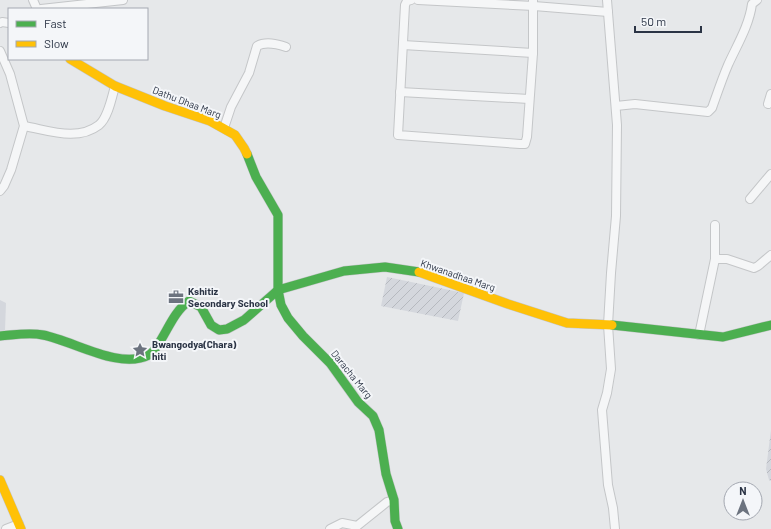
<svg xmlns="http://www.w3.org/2000/svg" width="771" height="529" viewBox="0 0 771 529" font-family="Barlow,sans-serif">
<style>
.built{fill:#d4d7dd}
.industrial{fill:url(#industrial-furrows)}
.lines{fill:none;stroke-linecap:round;stroke-linejoin:round}
.street-casing{stroke:#c4c6c8;stroke-width:10}
.fast-casing{stroke:#c4c6c8;stroke-width:10}
.slow-casing{stroke:#c4c6c8;stroke-width:10}
.street{stroke:#f5f6f7;stroke-width:8}
.fast{stroke:#4caf50;stroke-width:9}
.slow{stroke:#ffc107;stroke-width:9}
.labels{text-anchor:middle;stroke-width:4;stroke-linejoin:round;paint-order:stroke}
.street-label{font-size:10px;fill:#2b3445;stroke:#f4f6f9}
.poi-label{font-size:10px;font-weight:bold;fill:#2b3445;stroke:#f4f6f9;text-anchor:start}
</style>
<defs>
<pattern id="industrial-furrows" width="10" height="10" patternUnits="userSpaceOnUse"><rect width="10" height="10" fill="#d4d7dd"/><path d="M-1 1l2-2M0 10L10 0M9 11l2-2" fill="none" stroke="#b6b9bf"/></pattern>
</defs>
<rect width="100%" height="100%" fill="#e6e8ea"/>
<polygon class="built" points="0,300 6,303 5,330 0,331"/>
<g class="industrial">
<polygon points="387,277 464,293 458,321 381,306"/>
<polygon points="771,430 771,481 769,480 766,469"/>
</g>
<g class="lines">
<g class="street-casing">
<g id="street">
<polyline points="33,0 37,9"/>
<polyline points="411,0 407,1 405,5 398,135 520,144 525,144 527,137 533,53 533,0"/>
<polyline points="418,0 534,6 608,12"/>
<polyline points="607,0 617,125 616,216 611,273 608,325 611,369 607,393 602,410 608,485 613,508 615,529"/>
<polyline points="41,9 123,0"/>
<polyline points="0,23 2,22 9,23"/>
<polyline points="403,45 533,53"/>
<polyline points="0,51 10,74 24,126 11,170 4,186 0,191"/>
<polyline points="400,92 529,99"/>
<polyline points="768,104 771,94"/>
<path d="M616,106L635,104L708,112L712,108C717,94 722,79 728,65C737,45 749,26 752,4L757,0"/>
<path d="M24,126C48,130 77,142 99,125C108,118 112,97 115,86"/>
<path d="M224,128L231,107L249,73L257,46C266,41 277,44 286,47"/>
<polyline points="750,199 771,174"/>
<polyline points="715,259 727,259 754,268 758,266 771,255"/>
<polyline points="699,335 715,259 715,225"/>
<polyline points="6,529 19,524"/>
<polyline points="330,529 342,523 357,526 387,502 394,500"/>
</g>
</g>
<g class="fast-casing">
<g id="fast">
<polyline points="247,154 256,177 278,215 278,290 281,305 288,318 303,336 330,363 358,402 373,416 379,430 386,474 394,500 395,521 398,529"/>
<polyline points="612,325 723,337 771,325"/>
<path d="M0,336C14,335 29,332 43,335C74,341 119,370 149,355C153,353 155,349 157,346C167,332 174,311 189,301L201,307L211,325L219,330L227,329L244,320L278,290L344,271L385,267L419,272"/>
</g>
</g>
<g class="slow-casing">
<g id="slow">
<polyline points="70,59 115,86 165,106 210,121 235,135 244,148 247,154"/>
<polyline points="419,272 508,304 567,323 612,325"/>
<polyline points="0,480 21,529"/>
</g>
</g>
<use href="#street" class="street"/>
<use href="#fast" class="fast"/>
<use href="#slow" class="slow"/>
</g>
<defs>
<g id="office-bare" transform="scale(1.2)"><path d="M-6-3h4V-5.5h4V-3h4V5H-6ZM-1-4.5V-3h2v-1.5ZM-6 0V1H6V0Z" fill="#6c737f" stroke="#f4f6f9" stroke-width="2.5" paint-order="stroke"/></g>
<g id="sight-bare" transform="scale(1.2)"><path d="M0-6L1.8-2.2L6-1.7L2.9 1.2L3.7 5.4L0 3.3L-3.7 5.4L-2.9 1.2L-6-1.7L-1.8-2.2Z" fill="#6c737f" stroke="#f4f6f9" stroke-width="2.5" paint-order="stroke"/></g>
</defs>
<g fill-rule="evenodd">
<use href="#office-bare" x="176" y="297"/>
<use href="#sight-bare" x="140" y="350"/>
</g>
<g class="labels">
<g class="street-label">
<text transform="translate(187 102) rotate(21)" y="4">Dathu Dhaa Marg</text>
<text transform="translate(458 275) rotate(19)" y="4">Khwanadhaa Marg</text>
<text transform="translate(352 374) rotate(51)" y="4">Daracha Marg</text>
</g>
<g class="poi-label">
<text x="188" y="295">Kshitiz<tspan x="188" dy="12">Secondary School</tspan></text>
<text x="152" y="348">Bwangodya(Chara)<tspan x="152" dy="12">hiti</tspan></text>
</g>
</g>
<rect x="8" y="8" width="140" height="52" fill="#f4f6f9" stroke="#a4a8b1"/>
<rect x="16" y="21" width="20" height="6" fill="#4caf50" stroke="#a4a8b1"/>
<text x="44" y="28" font-size="12" fill="#2b3445">Fast</text>
<rect x="16" y="41" width="20" height="6" fill="#ffc107" stroke="#a4a8b1"/>
<text x="44" y="48" font-size="12" fill="#2b3445">Slow</text>
<g transform="translate(743 501)"><circle r="19" fill="#f4f6f9" stroke="#a4a8b1"/>
<path d="M0-3L7 15L0 10L-7 15Z" fill="#6c737f"/>
<text y="-6" font-size="11" font-weight="bold" text-anchor="middle" fill="#2b3445">N</text>
</g>
<path d="M635 26v6h66v-6" fill="none" stroke="#2b3445" stroke-width="2"/>
<text x="641" y="26" font-size="12" fill="#2b3445" stroke="#f4f6f9" stroke-width="3" paint-order="stroke">50 m</text>
</svg>
